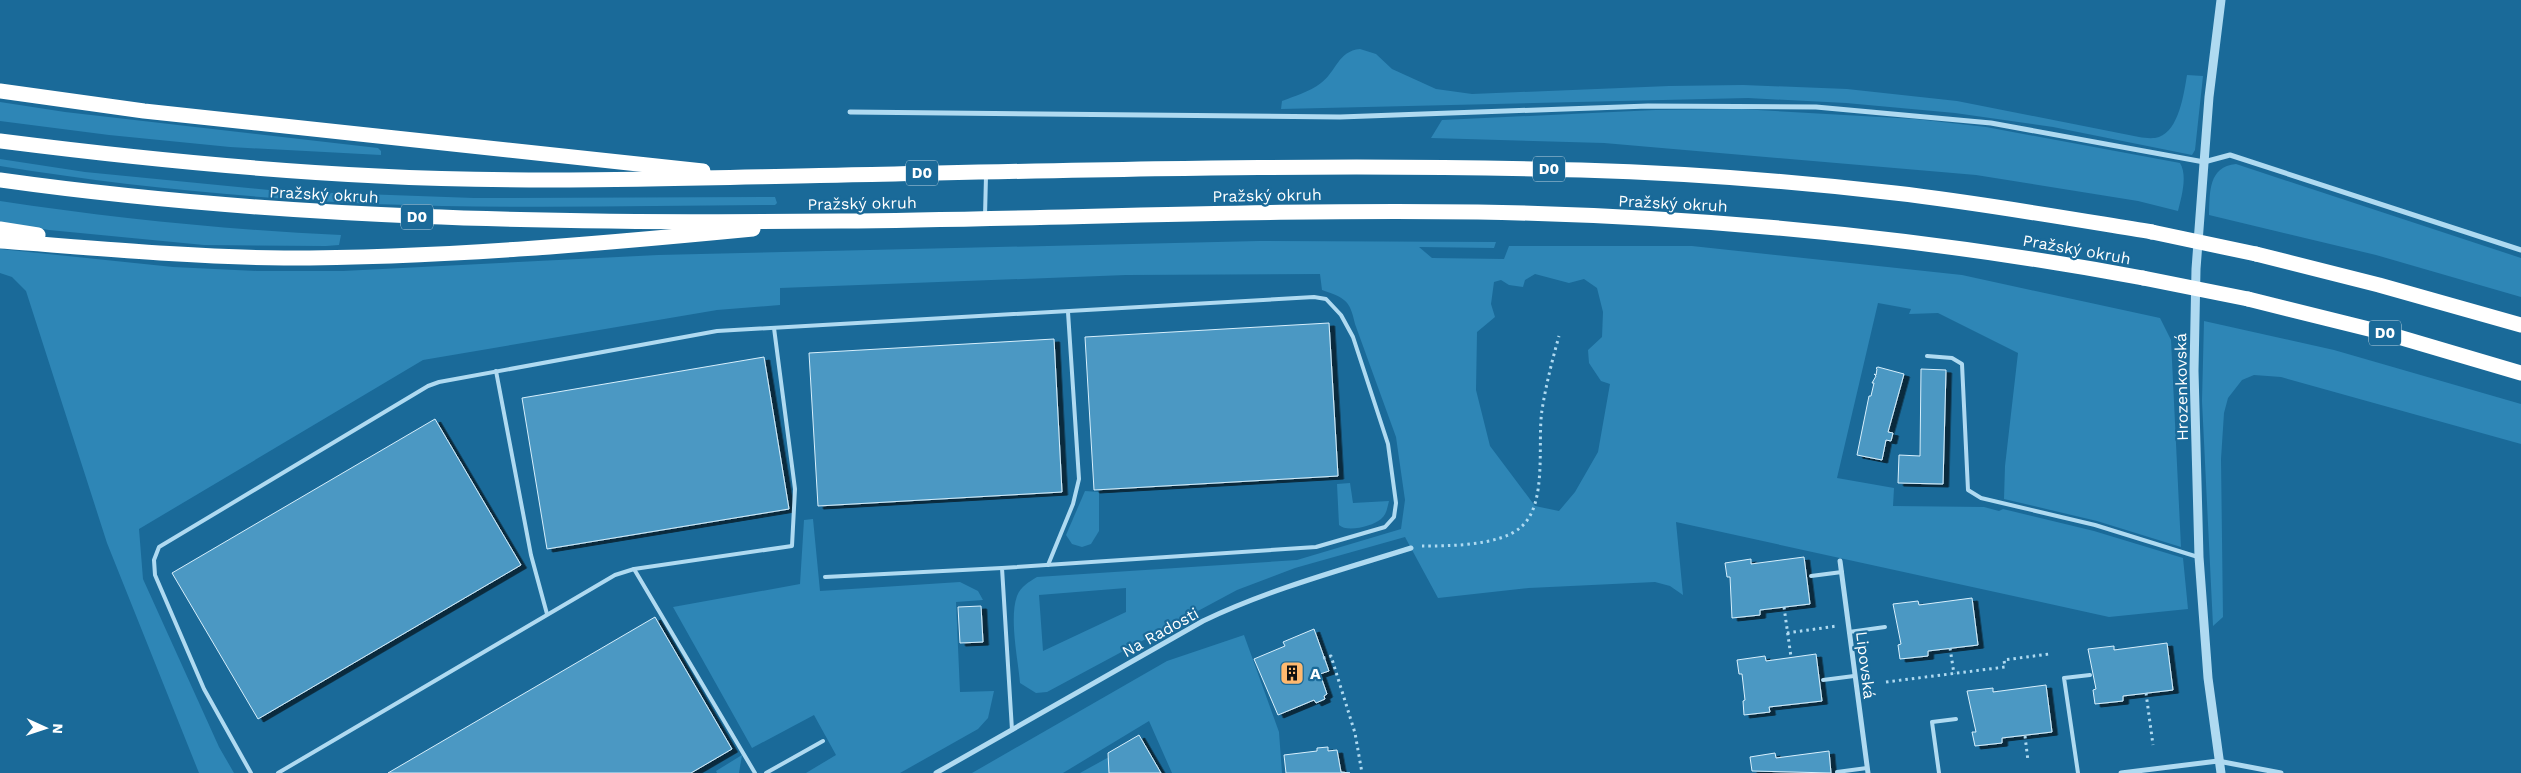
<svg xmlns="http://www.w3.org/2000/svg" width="2521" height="773" viewBox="0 0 2521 773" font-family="'Work Sans',sans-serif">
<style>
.green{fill:#2e86b6;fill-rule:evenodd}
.building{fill:#4b98c3;stroke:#d7effc;filter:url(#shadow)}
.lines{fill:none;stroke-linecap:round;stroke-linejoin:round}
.path{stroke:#afdaf1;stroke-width:3;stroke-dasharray:2.5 4;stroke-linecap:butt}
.service{stroke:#afdaf1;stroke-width:4}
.minor{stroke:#afdaf1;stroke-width:5}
.tertiary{stroke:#afdaf1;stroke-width:9}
.motorway{stroke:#fff;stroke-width:15}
.motorway-bridge{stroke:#fff;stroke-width:15}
.labels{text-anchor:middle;stroke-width:4.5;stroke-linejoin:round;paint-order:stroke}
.shield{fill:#1a6a99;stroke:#bad2e0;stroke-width:1}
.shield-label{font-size:15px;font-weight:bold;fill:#fff}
.street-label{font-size:16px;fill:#fff;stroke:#1a6a99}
.poi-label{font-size:16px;font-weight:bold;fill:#fff;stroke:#1a6a99;text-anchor:start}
</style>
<defs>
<filter id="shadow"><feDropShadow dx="5.5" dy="3" stdDeviation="0" flood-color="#0009"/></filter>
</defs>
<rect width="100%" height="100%" fill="#1a6a99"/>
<g class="green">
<path d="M1360,49L1376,54L1392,69L1436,89L1472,94L1669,86L1743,85L1847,89L1957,101L2139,137C2145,138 2153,139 2159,137C2179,130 2184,93 2187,75L2203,76L2195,150L2192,155L2053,127L1955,113L1846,103L1748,98L1281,109L1282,101C1295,96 1309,92 1321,83C1336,72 1338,51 1360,49Z"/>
<polygon points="0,102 65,112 378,148 381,151 381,155 230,147 109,135 0,121"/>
<path d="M1740,109L1915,119L1986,127L2180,163C2188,176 2181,198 2178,211L2138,201L1976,175L1604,143L1431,138L1442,120L1655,110Z"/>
<path d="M0,159L85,172L279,191L474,198L775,197L777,203L775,205C641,206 507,209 373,204C248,198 123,186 0,166Z"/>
<path d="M2236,164L2521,258V297L2376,255L2209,215C2210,192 2208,167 2236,164Z"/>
<path d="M0,201C113,218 227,230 341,235L339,245L326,246L204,245L49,230L0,222Z"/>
<path d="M1259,241L1496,242L1494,248L1419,247L1432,258L1504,259L1509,246H1692L1962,275L2160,318L2171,340L2181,547L2097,521L2004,499L2005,466L2018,353L1938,313L1909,314L1911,309L1878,303L1837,478L1894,488L1893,506L1984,507L1999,511L2003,509L2094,531L2183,558L2188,609L2109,617L1676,522L1683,595L1670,586L1655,582L1529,588L1438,598L1405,537L1295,568L1237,590L1047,692L1036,693L1020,683C1018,659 1009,618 1017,596C1021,586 1029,582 1037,577L1297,560L1401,529L1405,500L1396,437L1355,324C1350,300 1345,298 1322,290L1320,274L1126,275L780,288V305L717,310L423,360L139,529L143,579L219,747L234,773H199L107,543L26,291L12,277L0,273V249L173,267L257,271H343L658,255ZM1535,274L1569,283L1584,279L1597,288L1603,312L1602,337L1588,350L1589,363L1601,381L1610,384L1598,452L1575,492L1559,511L1535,506L1490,446L1476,390L1477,332L1495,317L1491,304L1494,282L1501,280L1509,285L1523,287L1525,280ZM1126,588V612L1043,651L1039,595Z"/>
<polygon points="2204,321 2334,350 2521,404 2521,444 2281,377 2254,375 2242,380 2228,398 2224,413 2221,459 2223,617 2213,626 2202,401"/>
<path d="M1350,483L1353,503L1389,501C1387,508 1387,514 1381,519C1373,526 1347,533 1339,525L1337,484Z"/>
<polygon points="1085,491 1099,492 1099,531 1091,544 1082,547 1072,544 1066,535"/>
<polygon points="813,519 820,591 960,582 978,591 983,600 956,602 960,692 994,691 988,718 978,729 900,773 806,773 836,755 814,715 752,748 673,607 800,584 804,520"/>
<polygon points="1244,635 1279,732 1282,773 1172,773 1149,721 1063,773 972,773 1167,661"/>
<polygon points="742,755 739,773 717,773 716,771"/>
<polygon points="1109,757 1109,773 1080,773"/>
</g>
<g class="building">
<polygon points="1329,323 1338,476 1094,490 1085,337"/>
<polygon points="1054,339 1062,492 818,506 809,353"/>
<polygon points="764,357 789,509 547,549 522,398"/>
<polygon points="1878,367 1904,374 1888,432 1893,433 1891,441 1886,440 1882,460 1857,455 1869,396 1871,396 1874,383 1872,383 1876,376 1874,374 1876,375 1877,369 1876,368"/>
<polygon points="1921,369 1946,370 1943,484 1898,483 1899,455 1920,456"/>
<polygon points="435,419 521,565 258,719 172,573"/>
<polygon points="1804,557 1810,604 1760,610 1760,615 1732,618 1730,577 1727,577 1725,563 1751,559 1751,564"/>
<polygon points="1972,598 1978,645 1928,651 1928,656 1900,659 1898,645 1901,644 1893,604 1918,601 1919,605"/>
<polygon points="981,606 983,642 960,643 958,607"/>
<polygon points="655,617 732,749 691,773 388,773"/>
<polygon points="1314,629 1329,671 1320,674 1327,694 1324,696 1325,699 1316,703 1314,700 1278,715 1254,659 1285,646 1283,642"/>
<polygon points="2167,643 2173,690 2123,696 2123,701 2095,704 2093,690 2096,689 2088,649 2114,646 2114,650"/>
<polygon points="1816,654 1822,701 1769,707 1770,712 1744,715 1743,701 1745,700 1742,674 1739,674 1737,660 1765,656 1766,661"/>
<polygon points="2046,685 2052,732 2002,738 2002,743 1975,746 1972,732 1976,732 1967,691 1993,688 1993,692"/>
<polygon points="1139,735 1161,773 1109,773 1108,753"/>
<polygon points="1328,747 1328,751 1337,750 1341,772 1350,773 1286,773 1284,755 1317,751 1317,748"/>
<polygon points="1829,751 1831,773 1752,771 1750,757 1775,753 1776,758"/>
</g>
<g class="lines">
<g class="path">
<path d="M1422,546C1448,546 1500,546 1521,527C1548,504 1537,443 1542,410C1546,385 1552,361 1559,336"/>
<polyline points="1784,607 1791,657"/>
<polyline points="1787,633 1837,626"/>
<polyline points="1950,648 1954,674"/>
<polyline points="1323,658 1331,656 1355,733 1362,773"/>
<polyline points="1886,682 2005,667 2004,660 2049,654"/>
<polyline points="2146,693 2153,745"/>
<polyline points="2025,736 2028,761"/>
</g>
<g class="service">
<polyline points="985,216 986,176"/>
<polyline points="1927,356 1952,358 1962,364 1968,490 1981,498 2095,525 2198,557"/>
<polyline points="496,371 531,555 547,614"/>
<polyline points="1048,565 1073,504 1079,479 1068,312"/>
<polyline points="634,569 755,773"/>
<polyline points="1811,576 1842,572"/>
<polyline points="825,577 1002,568"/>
<polyline points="1849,632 1885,627"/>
<polyline points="1823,680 1854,676"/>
<polyline points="1837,772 1867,768"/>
<polyline points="251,773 204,689 155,575 154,560 159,547 428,386 439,382 717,331 1314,297 1326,299 1341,315 1353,337 1388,444 1396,503 1394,517 1385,527 1316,547 1002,568 1012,730"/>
<polyline points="278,773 615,575 634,569 792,546 795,489 774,328"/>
<polyline points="766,773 823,741"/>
<polyline points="1939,773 1932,722 1956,719"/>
<polyline points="2078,773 2064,678 2090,675"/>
</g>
<g class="minor">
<polyline points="850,112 1340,117 1648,106 1816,107 1991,123 2204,162 2230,155 2521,250"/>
<polyline points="1840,561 1868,773"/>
<path d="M936,773L1203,621C1270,589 1341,570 1411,548"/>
<polyline points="2121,773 2218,761 2281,773"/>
</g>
<polyline class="tertiary" points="2221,773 2208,678 2199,557 2194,371 2196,269 2209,97 2221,0"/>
<g class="motorway">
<polyline points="0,91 144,111 703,171"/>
<path d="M0,141C126,157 251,170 378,176C533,184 688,178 844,175C1090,170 1335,163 1581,170C1685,173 1791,181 1895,193C1981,203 2066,218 2152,232"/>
<path d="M0,180C278,219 560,224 841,221C1053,219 1265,209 1478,212C1701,216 1923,237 2143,278"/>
<polyline points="0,229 38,235"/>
<path d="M0,241C94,248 189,257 284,258C440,258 597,244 753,229"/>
<polyline points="2256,254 2379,285 2521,325"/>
<polyline points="2248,299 2385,333 2521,373"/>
</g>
<g class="motorway-bridge">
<polyline points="2152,232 2256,254"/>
<polyline points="2143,278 2248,299"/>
</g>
</g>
<defs>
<g id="building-square" transform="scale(1.25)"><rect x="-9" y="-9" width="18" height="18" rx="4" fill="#ffb96f" stroke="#1a6a99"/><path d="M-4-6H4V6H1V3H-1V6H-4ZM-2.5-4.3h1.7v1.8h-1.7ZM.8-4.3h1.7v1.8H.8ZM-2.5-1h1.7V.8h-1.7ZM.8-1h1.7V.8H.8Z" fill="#111"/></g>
</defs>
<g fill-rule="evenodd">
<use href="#building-square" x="1292" y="673"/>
</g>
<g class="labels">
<g class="shield">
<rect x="1533" y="156.5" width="32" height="25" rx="4"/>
<rect x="906" y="160.5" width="32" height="25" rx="4"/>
<rect x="401" y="204.5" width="32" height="25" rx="4"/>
<rect x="2369" y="320.5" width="32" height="25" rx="4"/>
</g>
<g class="shield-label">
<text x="1549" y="174">D0</text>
<text x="922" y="178">D0</text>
<text x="417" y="222">D0</text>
<text x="2385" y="338">D0</text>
</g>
<g class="street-label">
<text transform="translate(324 194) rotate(3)" y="6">Pražský okruh</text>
<text transform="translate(1267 195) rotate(-1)" y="6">Pražský okruh</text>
<text transform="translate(862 203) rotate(-1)" y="6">Pražský okruh</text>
<text transform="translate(1673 203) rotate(3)" y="6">Pražský okruh</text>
<text transform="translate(2077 249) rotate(10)" y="6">Pražský okruh</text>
<text transform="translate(2181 387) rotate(-91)" y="6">Hrozenkovská</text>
<text transform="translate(1160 632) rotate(-29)" y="6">Na Radosti</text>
<text transform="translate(1866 665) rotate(83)" y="6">Lipovská</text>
</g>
<g class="poi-label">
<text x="1310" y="679">A</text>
</g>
</g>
<g transform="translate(45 728) rotate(93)" stroke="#1a6a99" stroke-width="4" paint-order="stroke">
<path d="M0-4L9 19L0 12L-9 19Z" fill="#ffffff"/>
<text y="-8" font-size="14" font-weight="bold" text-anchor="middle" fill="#ffffff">N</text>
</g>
</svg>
